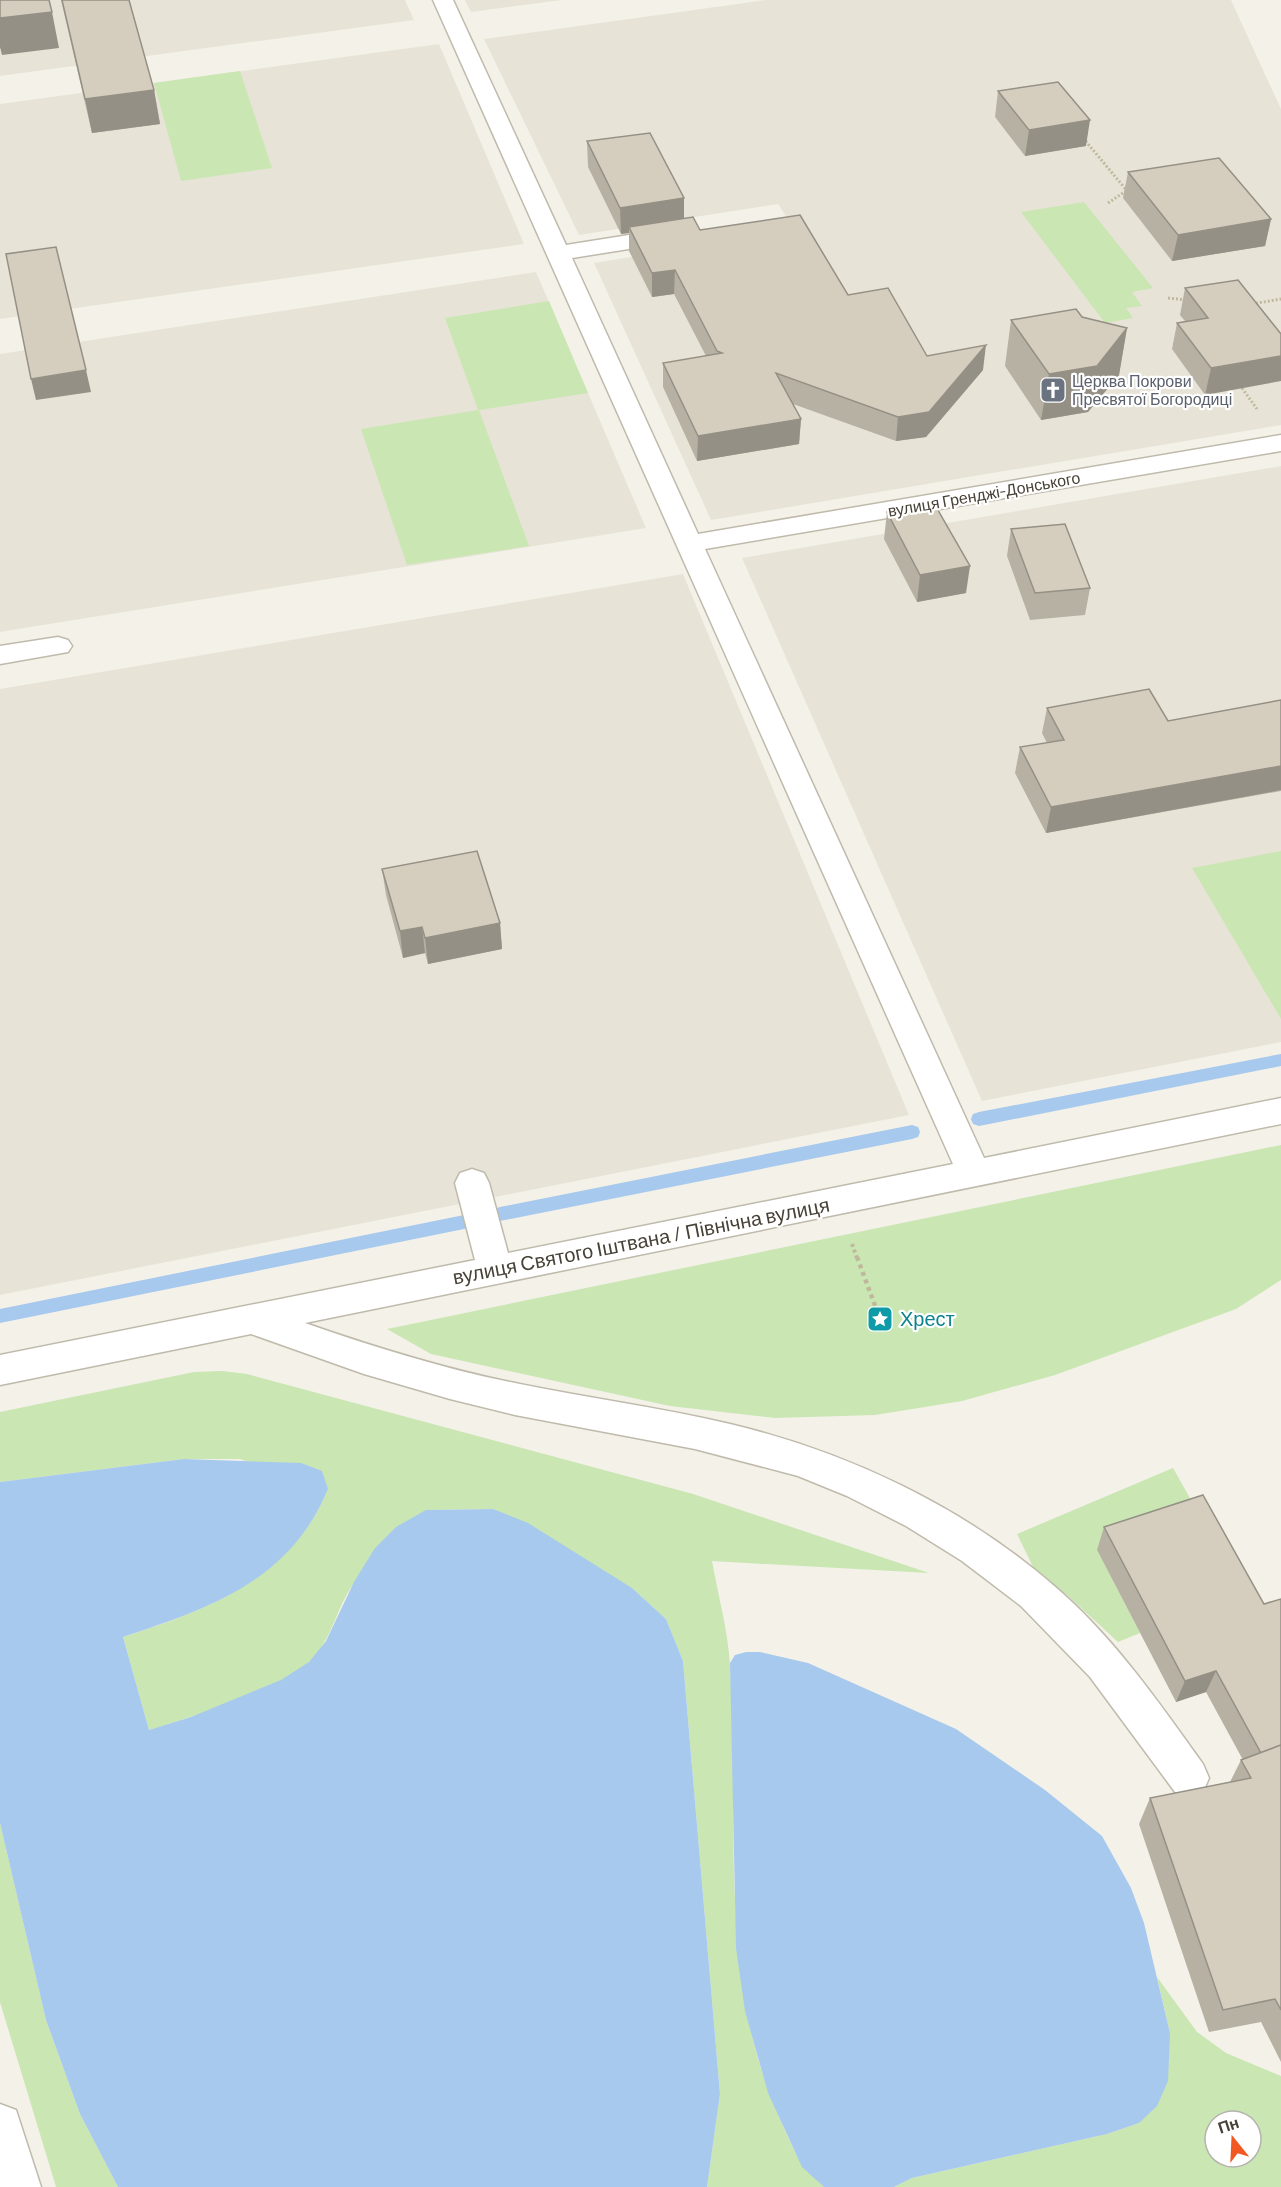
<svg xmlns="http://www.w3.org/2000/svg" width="1281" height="2187" viewBox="0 0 1281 2187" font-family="Barlow,sans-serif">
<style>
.residential{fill:#e7e4d7}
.green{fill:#c9e6b3;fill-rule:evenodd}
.water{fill:#a7c9ee}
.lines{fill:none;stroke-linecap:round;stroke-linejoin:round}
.stream{fill:#a7c9ee;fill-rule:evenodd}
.minor-casing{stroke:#bfbaab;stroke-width:3}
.path-far2{stroke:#c0b89d;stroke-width:3;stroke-dasharray:2 2;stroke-linecap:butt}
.path-far1{stroke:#c0b89d;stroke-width:4;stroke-dasharray:3 3;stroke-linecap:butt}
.path{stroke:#c0b89d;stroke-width:4.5;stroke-dasharray:4 4;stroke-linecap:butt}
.minor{fill:#fff;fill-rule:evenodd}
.wall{fill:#b7b1a3}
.shaded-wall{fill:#959085}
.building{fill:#d5cebe;stroke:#959085;stroke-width:1.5}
.labels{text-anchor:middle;stroke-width:4.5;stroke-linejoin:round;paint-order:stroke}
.far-worship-label{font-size:16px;fill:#5b616d;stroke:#fff;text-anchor:start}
.far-street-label{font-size:16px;fill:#474237;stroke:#fff}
.street-label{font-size:20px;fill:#474237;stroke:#fff}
.culture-label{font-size:20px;fill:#0d838f;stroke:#fff;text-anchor:start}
</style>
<rect width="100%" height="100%" fill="#f4f1e8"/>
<g class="residential">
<polygon points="0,0 405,0 414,20 0,76"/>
<polygon points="465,0 562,0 471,12"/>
<polygon points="766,0 1231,0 1281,109 1281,425 711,520 594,263 795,230 778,204 579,235 484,39"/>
<polygon points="439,44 524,244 0,319 0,104"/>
<polygon points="536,272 646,528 0,632 0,354"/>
<polygon points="1281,466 1281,1042 982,1101 742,558"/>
<polygon points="683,574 909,1115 0,1295 0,689"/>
</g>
<g class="green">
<polygon points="240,71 272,168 181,181 154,83"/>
<polygon points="1084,202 1153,288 1132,292 1142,306 1126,308 1133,318 1105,323 1021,212"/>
<polygon points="549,301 588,393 479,410 529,546 407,565 361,429 478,410 445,318"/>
<polygon points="1281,851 1281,1019 1192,868"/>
<polygon points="1281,1145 1281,1280 1236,1309 1055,1375 962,1401 875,1415 775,1418 670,1406 431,1354 387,1329"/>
<path d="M222,1371L247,1374L693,1494L929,1573L712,1561C718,1595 728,1631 730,1665C740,1816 716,1977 780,2119C794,2151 798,2163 824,2187H707L720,2094L683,1661L666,1619L632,1588L493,1509L426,1510C403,1533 374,1556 355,1582C336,1606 333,1640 309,1662C279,1689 190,1718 149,1730L123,1637C208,1610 291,1578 328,1489L240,1459H184L0,1482V1412L194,1372Z"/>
<polygon points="1173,1468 1200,1516 1097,1550 1140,1633 1118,1642 1066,1594 1036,1573 1017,1534"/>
<polygon points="0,1823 46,2020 80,2114 118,2187 56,2187 0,2002"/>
<path d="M1157,1977L1197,2032L1226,2053L1281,2076V2187H894L912,2178L1107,2134L1139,2123L1170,2033ZM1215,2121H1251V2157H1215Z"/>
</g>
<g class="water">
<path d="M184,1459L301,1463L322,1471L328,1489C290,1581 210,1608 123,1637L149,1730L191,1717L281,1680L309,1662L326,1641L354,1582L375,1548L396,1527L426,1510L493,1509L528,1523L632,1588L666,1619L683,1661L720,2094L707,2187H118L80,2114L46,2020L0,1823V1482Z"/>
<polygon points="746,1652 760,1652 808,1663 956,1729 1045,1790 1102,1836 1131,1888 1144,1923 1170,2033 1168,2081 1157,2106 1139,2123 1107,2134 912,2178 894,2187 824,2187 802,2167 768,2093 745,2011 736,1948 730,1663 735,1655"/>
</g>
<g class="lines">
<g class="stream">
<polygon points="1281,1054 1281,1066 979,1126 973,1124 971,1119 973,1114 979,1112"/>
<polygon points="912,1125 918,1127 920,1132 918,1137 912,1139 500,1221 494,1219 491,1214 494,1209 500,1207"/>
<polygon points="464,1215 470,1217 473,1222 470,1227 464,1229 0,1323 0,1309"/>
</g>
<g class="minor-casing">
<g id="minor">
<path d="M433,0H453L566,245L673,228L681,230L685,235L681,240L673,242L572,258L698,534L1281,435V451L705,549L984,1158L1281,1098V1124L305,1323C374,1347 444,1369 515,1383C586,1398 659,1407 730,1424C847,1452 962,1506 1053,1585C1113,1636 1158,1701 1203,1764L1209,1778L1203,1792L1189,1798L1175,1792L1090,1677L1021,1606L962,1561L906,1526L847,1496L798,1476L695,1449L515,1415L450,1399L364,1374L251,1334L0,1385V1355L475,1260L455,1183L460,1173L472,1169L484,1173L489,1183L508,1253L953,1164Z"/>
<polygon points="58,637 68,640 72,646 68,652 0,664 0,646"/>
<polygon points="0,2104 16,2110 41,2187 0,2187"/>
</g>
</g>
<g class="path-far2">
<polyline points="1083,138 1128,192"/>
<polyline points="1108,203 1126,191"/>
<polyline points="1168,298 1188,300"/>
<polyline points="1252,304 1281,299"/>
<polyline points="1242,388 1257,409"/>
</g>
<polyline class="path-far1" points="852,1244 857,1258"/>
<polyline class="path" points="857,1257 880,1319"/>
<use href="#minor" class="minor"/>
</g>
<g class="wall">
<polygon points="61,0 129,0 154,90 160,124 92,133"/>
<polygon points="998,91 1086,146 1025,156 995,117"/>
<polygon points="587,141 684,198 684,219 700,230 848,295 927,356 983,370 926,437 896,441 793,404 801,419 799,444 697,461 663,387 663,363 706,356 674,294 652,297 629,251 629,233 621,234 588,167"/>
<polygon points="1128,172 1271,219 1265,246 1172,261 1123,198"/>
<polygon points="1238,280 1205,395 1172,349 1177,323 1185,321 1180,315 1185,288"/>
<polygon points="1082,317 1127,328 1119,375 1088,412 1041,420 1005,366 1011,320"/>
<polygon points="887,512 966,593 917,602 884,539"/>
<polygon points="1011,529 1090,588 1085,615 1030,620 1007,556"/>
<polygon points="1281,700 1281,791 1046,833 1015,773 1020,747 1047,743 1042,733 1047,708 1168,721"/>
<polygon points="382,869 500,923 502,949 428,964 425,953 403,958 386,895"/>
<polygon points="1104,1527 1264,1604 1281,1599 1281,2062 1261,2022 1209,2032 1139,1824 1150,1798 1230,1782 1241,1760 1243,1760 1206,1692 1176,1702 1097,1550"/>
</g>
<g class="shaded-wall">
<polygon points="52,12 59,48 2,55 0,47 0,18"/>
<polygon points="154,90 160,124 92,133 85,99"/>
<polygon points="1090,120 1086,146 1025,156 1029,130"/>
<polygon points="684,198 684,224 629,227 629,233 621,234 620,208"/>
<polygon points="1271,219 1265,246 1172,261 1178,235"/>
<polygon points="675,270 674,294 652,297 652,273"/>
<polygon points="1127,328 1119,375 1088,412 1041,420 1049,374"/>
<polygon points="986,345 983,370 926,437 896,441 898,417"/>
<polygon points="1281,356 1281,381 1205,395 1211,368"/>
<polygon points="86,370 91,392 36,400 31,379"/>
<polygon points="801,419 799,444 697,461 698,436"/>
<polygon points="970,566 966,593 917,602 920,575"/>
<polygon points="1281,766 1281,790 1046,833 1051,807"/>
<polygon points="500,923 502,949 428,964 425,938"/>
<polygon points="422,927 425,953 403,958 400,931"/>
<polygon points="1216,1671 1206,1692 1176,1702 1185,1681"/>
</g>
<g class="building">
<polygon points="0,0 49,0 52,12 0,18"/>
<polygon points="62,0 129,0 154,90 85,99"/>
<polygon points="1058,82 1090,120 1029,130 998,91"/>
<polygon points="650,133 684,198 620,208 587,141"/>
<polygon points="1219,158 1271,219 1178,235 1128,172"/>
<polygon points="800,215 848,295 888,288 927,356 986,345 929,412 898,417 776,373 801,419 698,436 663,363 722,353 717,351 675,270 652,273 629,227 693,217 700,230"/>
<polygon points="56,247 86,370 31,379 6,254"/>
<polygon points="1238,280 1281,334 1281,356 1211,368 1177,323 1208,318 1185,288"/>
<polygon points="1076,309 1082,317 1127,328 1097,366 1049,374 1011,320"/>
<polygon points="935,505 970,566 920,575 887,512"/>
<polygon points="1065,524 1090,588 1035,593 1011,529"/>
<polygon points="1149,689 1168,721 1281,700 1281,766 1051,807 1020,747 1064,740 1047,708"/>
<polygon points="477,851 500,923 425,938 422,927 400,931 382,869"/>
<polygon points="1203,1495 1264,1604 1281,1599 1281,1745 1261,1753 1216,1671 1185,1681 1104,1527"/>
<polygon points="1281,1745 1281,2010 1275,1999 1223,2010 1150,1798 1251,1778 1241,1760"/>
</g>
<defs>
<g id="church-square" transform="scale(1.35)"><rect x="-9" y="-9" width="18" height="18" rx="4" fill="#6b7280" stroke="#fff"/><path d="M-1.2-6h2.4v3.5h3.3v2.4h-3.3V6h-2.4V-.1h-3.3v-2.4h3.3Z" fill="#fff"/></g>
<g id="sight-square" transform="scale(1.35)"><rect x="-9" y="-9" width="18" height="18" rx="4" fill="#0f9aa8" stroke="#fff"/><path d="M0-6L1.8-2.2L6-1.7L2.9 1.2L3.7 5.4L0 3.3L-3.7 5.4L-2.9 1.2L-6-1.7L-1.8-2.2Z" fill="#fff"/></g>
</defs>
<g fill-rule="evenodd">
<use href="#church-square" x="1053" y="390"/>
<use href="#sight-square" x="880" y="1319"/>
</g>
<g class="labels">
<g class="far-worship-label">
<text x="1072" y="387">Церква Покрови<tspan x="1072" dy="18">Пресвятої Богородиці</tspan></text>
</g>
<g class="far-street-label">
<text transform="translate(984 494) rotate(-10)" y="6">вулиця Гренджі-Донського</text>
</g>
<g class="street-label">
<text transform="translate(641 1241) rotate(-11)" y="7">вулиця Святого Іштвана / Північна вулиця</text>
</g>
<g class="culture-label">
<text x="900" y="1326">Хрест</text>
</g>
</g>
<g transform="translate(1233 2139) rotate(342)"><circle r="28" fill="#ffffff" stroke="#b5b3af" stroke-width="1.5"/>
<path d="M0-4.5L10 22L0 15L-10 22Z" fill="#f25821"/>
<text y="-9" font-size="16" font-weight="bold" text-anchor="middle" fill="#474237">Пн</text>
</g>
</svg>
